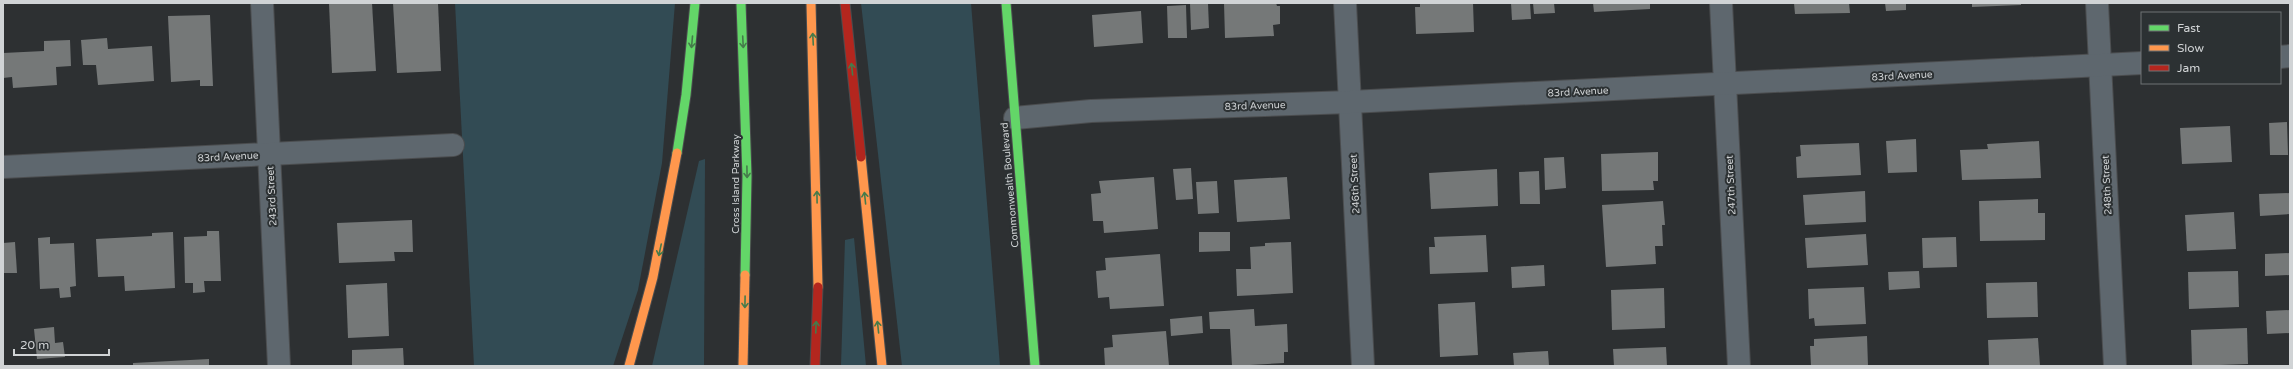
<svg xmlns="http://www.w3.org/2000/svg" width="2293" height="369" viewBox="0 0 2293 369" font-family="'Varela Round',sans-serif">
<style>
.green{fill:#324b54}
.building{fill:#757878}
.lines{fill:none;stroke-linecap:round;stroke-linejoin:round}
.street-casing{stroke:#4b4d4f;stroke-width:24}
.fast-casing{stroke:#4b4d4f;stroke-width:11}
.slow-casing{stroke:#4b4d4f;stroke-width:11}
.jam-casing{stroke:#4b4d4f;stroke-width:11}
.street{stroke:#5e676e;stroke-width:22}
.fast{stroke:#63d668;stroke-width:9}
.slow{stroke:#ff974d;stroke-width:9}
.jam{stroke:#b3261e;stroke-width:9}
.oneway{stroke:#457b4b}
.labels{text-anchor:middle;stroke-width:4;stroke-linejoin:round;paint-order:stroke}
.street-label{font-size:10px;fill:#d0d3d5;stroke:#2c3133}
</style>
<rect width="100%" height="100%" fill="#2d3032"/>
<g class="green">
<polygon points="455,3 675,3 662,163 638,290 613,366 474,366"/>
<polygon points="861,3 971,3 1000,366 902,366"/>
<polygon points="705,159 704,366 652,366 699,161"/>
<polygon points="854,238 866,366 841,366 845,240"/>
</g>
<g class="building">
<polygon points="329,3 372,3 376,71 332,73"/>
<polygon points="393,3 438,3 441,71 397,73"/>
<polygon points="1190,3 1208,3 1209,28 1191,30"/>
<polygon points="1224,3 1276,3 1277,6 1280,6 1280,24 1273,25 1274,36 1225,38"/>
<polygon points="1420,3 1473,3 1474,32 1416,34 1415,7 1420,7"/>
<polygon points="1511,3 1530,3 1531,19 1512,20"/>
<polygon points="1533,3 1554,3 1555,13 1534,14"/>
<polygon points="1593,3 1650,3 1650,9 1594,12"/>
<polygon points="1794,3 1849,3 1850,13 1795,14"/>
<polygon points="1885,3 1906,3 1906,10 1886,11"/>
<polygon points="1972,3 2021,3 2021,5 1972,7"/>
<polygon points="1186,5 1187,38 1168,38 1167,6"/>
<polygon points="1141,11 1143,43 1094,47 1092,15"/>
<polygon points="210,15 213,86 200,86 200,80 171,82 168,16"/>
<polygon points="107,38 108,49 152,46 154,81 98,85 96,65 83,65 81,40"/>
<polygon points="70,40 71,66 56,67 57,85 13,88 12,77 3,78 3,53 44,51 44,41"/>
<polygon points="2287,122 2288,155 2270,155 2269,123"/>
<polygon points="2230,126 2232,162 2182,164 2180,128"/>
<polygon points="1916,139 1917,172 1888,173 1886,141"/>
<polygon points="2039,141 2041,178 1962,180 1960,150 1988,149 1987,144"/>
<polygon points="1859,143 1861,175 1797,178 1796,157 1801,156 1800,145"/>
<polygon points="1658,152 1658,181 1653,181 1654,190 1602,191 1601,154"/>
<polygon points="1564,157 1566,188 1545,190 1544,158"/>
<polygon points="1191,168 1193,199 1176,200 1173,169"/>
<polygon points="1497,169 1498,206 1431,209 1429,173"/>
<polygon points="1539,171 1540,204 1520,204 1519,172"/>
<polygon points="1154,177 1158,229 1104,233 1103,221 1093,221 1091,194 1101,193 1099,181"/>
<polygon points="1287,177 1290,219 1237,222 1234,180"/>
<polygon points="1217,181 1219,213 1198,214 1196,182"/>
<polygon points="1865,191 1866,222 1805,225 1803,195"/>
<polygon points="2290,193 2290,214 2260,216 2259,194"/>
<polygon points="2038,199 2038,213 2045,213 2045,240 1980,241 1979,201"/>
<polygon points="1663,201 1665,225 1662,225 1663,246 1655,246 1656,264 1606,267 1602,205"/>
<polygon points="2234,212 2236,249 2187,251 2185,215"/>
<polygon points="412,220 413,252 394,252 395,261 339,263 337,223"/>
<polygon points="207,231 219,231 221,281 204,281 205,292 193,293 193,283 185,283 184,237 207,236"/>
<polygon points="173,232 175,288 125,291 124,276 98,277 96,239 152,236 152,233"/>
<polygon points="1199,232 1230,232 1230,251 1199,252"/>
<polygon points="1866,234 1868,265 1807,268 1805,238"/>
<polygon points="1486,235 1488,272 1430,274 1429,247 1435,247 1434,237"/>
<polygon points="50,237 50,244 74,243 76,286 70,287 71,297 60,298 59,288 40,289 38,238"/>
<polygon points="1956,237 1957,267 1923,268 1922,238"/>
<polygon points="15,242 17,273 3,273 3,243"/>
<polygon points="1291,242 1293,293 1237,296 1236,269 1251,269 1250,247 1265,246 1265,243"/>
<polygon points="2290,253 2290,275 2265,276 2265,254"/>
<polygon points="1160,254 1164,306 1110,309 1109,297 1098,298 1096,271 1106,270 1105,258"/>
<polygon points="1544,265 1545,286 1512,288 1511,267"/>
<polygon points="1919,271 1920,288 1889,290 1888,272"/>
<polygon points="2238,271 2239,307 2189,309 2188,272"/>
<polygon points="2037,282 2038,317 1987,318 1986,283"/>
<polygon points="387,283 389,336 348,338 346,285"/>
<polygon points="1864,287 1866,324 1815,326 1814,318 1809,319 1808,289"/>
<polygon points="1664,288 1665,328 1612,330 1611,290"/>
<polygon points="1475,302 1478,355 1440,357 1438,304"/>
<polygon points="1254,309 1255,326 1287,324 1288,352 1284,352 1284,363 1232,366 1230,329 1210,329 1209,312"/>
<polygon points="2290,310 2290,333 2267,334 2266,311"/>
<polygon points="1202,316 1203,333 1171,336 1170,319"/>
<polygon points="54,327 55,343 63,342 65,357 37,359 34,329"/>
<polygon points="2247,328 2248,364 2192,366 2191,330"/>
<polygon points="1166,331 1169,366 1105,366 1104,348 1113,347 1112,335"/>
<polygon points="1867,336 1868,366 1811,366 1810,346 1814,346 1814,339"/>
<polygon points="2038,338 2040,366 1989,366 1988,340"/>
<polygon points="1666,347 1667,366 1614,366 1613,349"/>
<polygon points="403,348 404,366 352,366 352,350"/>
<polygon points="1548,351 1549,366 1514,366 1513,353"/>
<polygon points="209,359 209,366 133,366 133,363"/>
</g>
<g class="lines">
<g class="street-casing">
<g id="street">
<polyline points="262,3 279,366"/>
<polyline points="1345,3 1363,366"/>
<polyline points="1721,3 1739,366"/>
<polyline points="2097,3 2115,366"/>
<polyline points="2280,57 2290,56"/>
<polyline points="1015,118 1091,111 1350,102 2142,63"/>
<polyline points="3,167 453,145"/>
</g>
</g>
<g class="fast-casing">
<g id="fast">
<polyline points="741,3 747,176 745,275"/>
<polyline points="1006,3 1035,366"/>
<polyline points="677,153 686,95 695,3"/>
</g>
</g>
<g class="slow-casing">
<g id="slow">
<polyline points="811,3 818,287"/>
<polyline points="861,157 882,366"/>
<polyline points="629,366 653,277 677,153"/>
<polyline points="743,366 745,275"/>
</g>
</g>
<g class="jam-casing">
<g id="jam">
<polyline points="845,3 861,157"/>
<polyline points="815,366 818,287"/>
</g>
</g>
<use href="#street" class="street"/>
<use href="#fast" class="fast"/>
<use href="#slow" class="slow"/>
<use href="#jam" class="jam"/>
</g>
<defs><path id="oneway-shaft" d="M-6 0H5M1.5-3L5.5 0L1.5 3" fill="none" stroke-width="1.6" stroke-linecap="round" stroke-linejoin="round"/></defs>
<g class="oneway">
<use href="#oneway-shaft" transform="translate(813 39) rotate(-93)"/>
<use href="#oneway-shaft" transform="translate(692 42) rotate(95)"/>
<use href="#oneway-shaft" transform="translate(743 42) rotate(87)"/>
<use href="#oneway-shaft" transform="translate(852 69) rotate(-96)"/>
<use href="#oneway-shaft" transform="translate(747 172) rotate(89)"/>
<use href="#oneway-shaft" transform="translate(817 197) rotate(-91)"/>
<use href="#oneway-shaft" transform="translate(865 198) rotate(-96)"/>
<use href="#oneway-shaft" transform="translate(660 250) rotate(102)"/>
<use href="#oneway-shaft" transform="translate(745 302) rotate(91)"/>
<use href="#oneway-shaft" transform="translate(816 327) rotate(-88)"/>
<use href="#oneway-shaft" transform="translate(878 327) rotate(-96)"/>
</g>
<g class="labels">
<g class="street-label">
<text transform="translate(1902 75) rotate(-3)" y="4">83rd Avenue</text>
<text transform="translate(1578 91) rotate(-3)" y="4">83rd Avenue</text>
<text transform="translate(1255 105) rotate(-2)" y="4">83rd Avenue</text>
<text transform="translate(228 156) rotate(-3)" y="4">83rd Avenue</text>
<text transform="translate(735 184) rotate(-90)" y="4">Cross Island Parkway</text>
<text transform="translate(1354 184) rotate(-93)" y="4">246th Street</text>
<text transform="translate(1009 185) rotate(-95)" y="4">Commonwealth Boulevard</text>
<text transform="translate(1730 185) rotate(-93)" y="4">247th Street</text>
<text transform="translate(2106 185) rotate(-93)" y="4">248th Street</text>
<text transform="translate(271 196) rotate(-93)" y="4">243rd Street</text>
</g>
</g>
<rect width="2293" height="369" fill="none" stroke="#d0d3d5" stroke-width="8"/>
<rect x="2141" y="12" width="140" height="72" fill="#2c3133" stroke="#6e7274"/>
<rect x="2149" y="25" width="20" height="6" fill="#63d668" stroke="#6e7274"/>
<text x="2177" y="32" font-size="12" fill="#d0d3d5">Fast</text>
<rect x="2149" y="45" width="20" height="6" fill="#ff974d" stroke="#6e7274"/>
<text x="2177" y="52" font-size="12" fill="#d0d3d5">Slow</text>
<rect x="2149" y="65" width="20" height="6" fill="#b3261e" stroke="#6e7274"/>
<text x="2177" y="72" font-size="12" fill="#d0d3d5">Jam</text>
<path d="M14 349v6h95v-6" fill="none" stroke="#d0d3d5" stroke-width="2"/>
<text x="20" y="349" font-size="12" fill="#d0d3d5" stroke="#2c3133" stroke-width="3" paint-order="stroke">20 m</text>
</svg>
